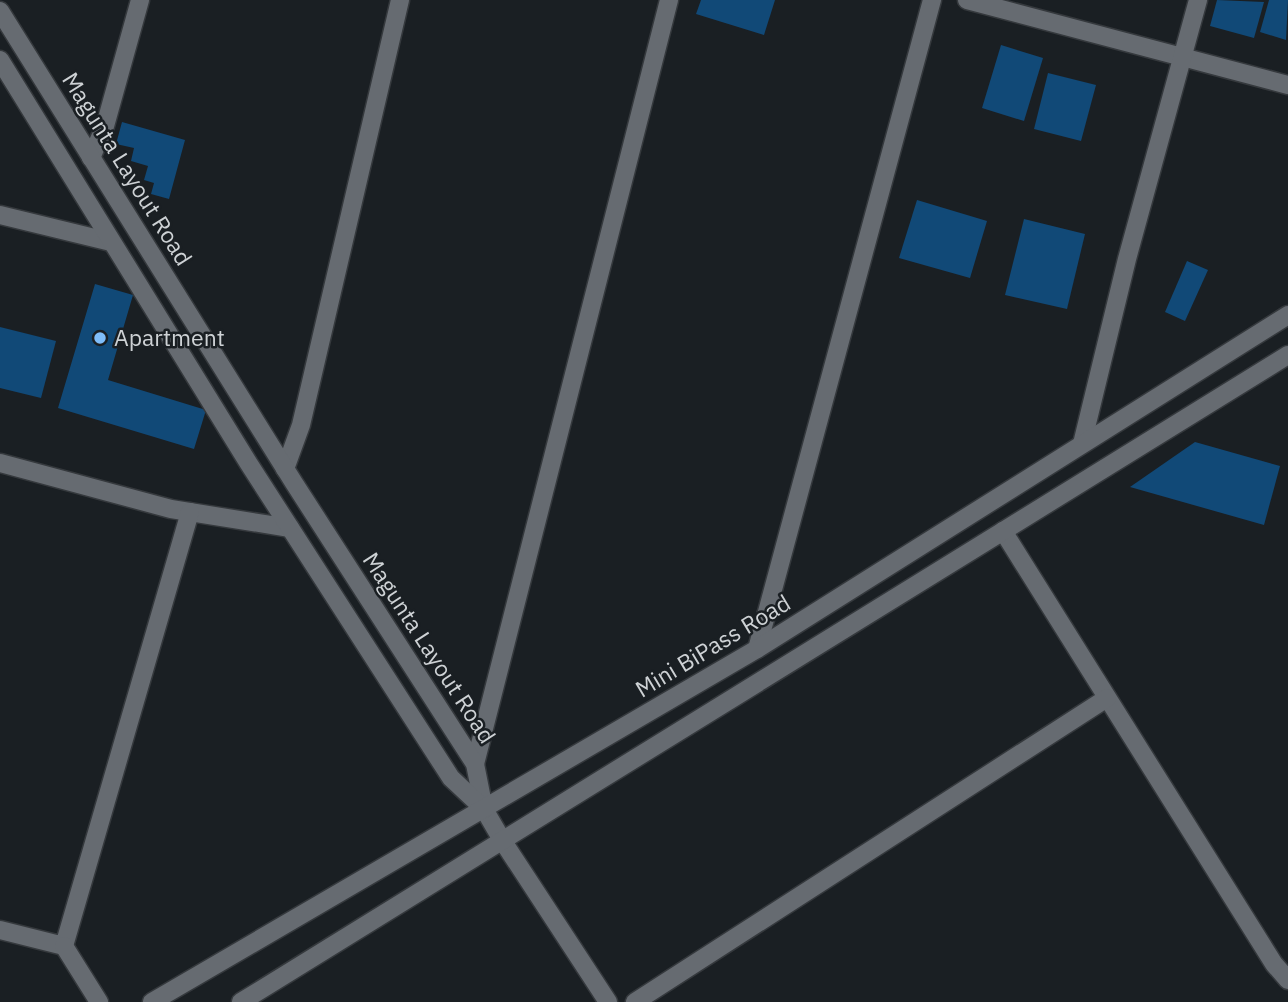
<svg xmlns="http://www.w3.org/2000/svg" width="1288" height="1002" viewBox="0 0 1288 1002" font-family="'IBM Plex Sans',sans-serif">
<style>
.building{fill:#114977}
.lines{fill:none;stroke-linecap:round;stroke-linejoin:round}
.minor-casing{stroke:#35393d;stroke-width:21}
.tertiary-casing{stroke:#35393d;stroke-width:21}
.secondary-casing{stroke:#35393d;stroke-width:21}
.minor{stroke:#666b71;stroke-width:18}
.tertiary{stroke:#666b71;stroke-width:18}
.secondary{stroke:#666b71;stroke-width:18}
.poi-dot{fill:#7fbdf9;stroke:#1a1f23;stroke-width:2.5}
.labels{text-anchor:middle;stroke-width:5;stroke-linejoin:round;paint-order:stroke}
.street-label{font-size:23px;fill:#ced2d5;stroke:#1a1f23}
.poi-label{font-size:23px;fill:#ced2d5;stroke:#1a1f23;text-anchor:start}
</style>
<rect width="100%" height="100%" fill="#1a1f23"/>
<g class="building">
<polygon points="701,0 775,0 764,35 696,14"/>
<polygon points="1217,0 1264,2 1254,38 1210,26"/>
<polygon points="1269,0 1288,0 1286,40 1260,32"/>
<polygon points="1001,45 1043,58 1024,121 982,108"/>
<polygon points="1048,73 1096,85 1081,141 1034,129"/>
<polygon points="122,122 185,140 169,199 151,194 154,183 144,180 148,166 131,161 134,148 116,144"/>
<polygon points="917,200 987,221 970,278 899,258"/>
<polygon points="1024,219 1085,234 1067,309 1005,295"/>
<polygon points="1187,261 1208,270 1185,321 1165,312"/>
<polygon points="95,284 133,295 108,380 206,410 194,449 58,408"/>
<polygon points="0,327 56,341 41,398 0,388"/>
<polygon points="1195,442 1280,466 1264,525 1130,487"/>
</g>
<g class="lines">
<g class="minor-casing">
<g id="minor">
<polyline points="967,0 1288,85"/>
<polyline points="91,158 105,126 140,0"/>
<polyline points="0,215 111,242"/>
<polyline points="1082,444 1127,259 1198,0"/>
<polyline points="0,463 171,509 290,528"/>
<polyline points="285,469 301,425 400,0"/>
<polyline points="1003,531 1274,964 1288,980"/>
<polyline points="757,649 932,0"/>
<polyline points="475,764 669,0"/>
<polyline points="484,809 502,840 608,1002"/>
<polyline points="0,930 64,946 190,512"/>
<polyline points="64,946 99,1002"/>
<polyline points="635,1002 1107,698"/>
</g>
</g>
<g class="tertiary-casing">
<g id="tertiary">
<polyline points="0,11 294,483 475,764 484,809"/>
<polyline points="0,60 249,464 451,778 484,809"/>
</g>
</g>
<g class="secondary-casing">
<g id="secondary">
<polyline points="152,1002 757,649 1288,315"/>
<polyline points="241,1002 1288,355"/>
</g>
</g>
<use href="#minor" class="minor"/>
<use href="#tertiary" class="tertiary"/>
<use href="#secondary" class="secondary"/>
</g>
<circle class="poi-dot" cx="100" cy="338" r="7"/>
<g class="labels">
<g class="street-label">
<text transform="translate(127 169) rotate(58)" y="8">Magunta Layout Road</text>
<text transform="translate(713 646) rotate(-31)" y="8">Mini BiPass Road</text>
<text transform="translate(429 648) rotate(57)" y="8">Magunta Layout Road</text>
</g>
<g class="poi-label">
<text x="114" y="346">Apartment</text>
</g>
</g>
</svg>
